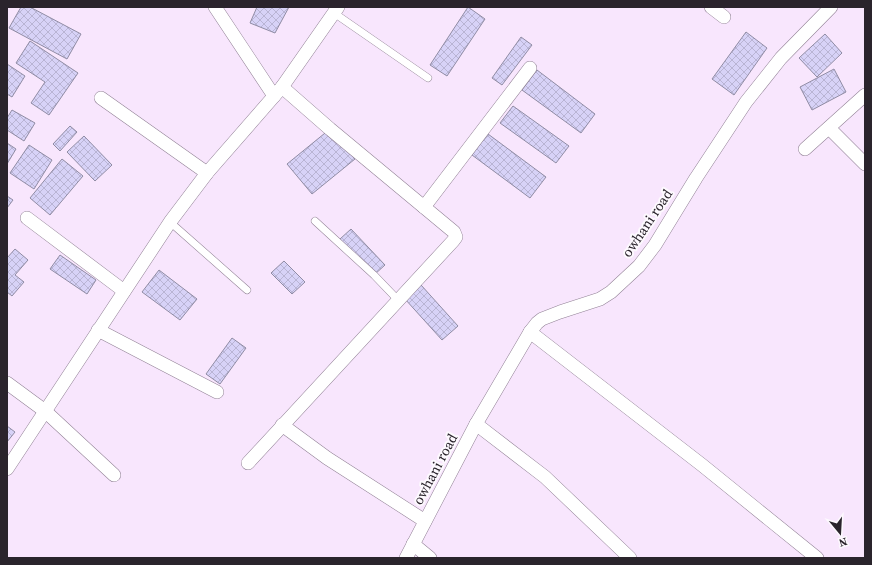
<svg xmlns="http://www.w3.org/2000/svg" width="872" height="565" viewBox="0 0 872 565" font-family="'Source Serif 4',serif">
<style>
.building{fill:url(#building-cross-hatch);stroke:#908ca4}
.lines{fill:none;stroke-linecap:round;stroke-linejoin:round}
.service-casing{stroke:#928296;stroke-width:8}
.minor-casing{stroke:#928296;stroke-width:14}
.service{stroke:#fff;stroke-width:7}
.minor{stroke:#fff;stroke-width:13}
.labels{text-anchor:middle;stroke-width:4;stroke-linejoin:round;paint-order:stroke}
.street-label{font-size:14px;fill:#2a242c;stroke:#fdf9fe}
</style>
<defs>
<pattern id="building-cross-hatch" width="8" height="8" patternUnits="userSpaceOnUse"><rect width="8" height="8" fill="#d7d2f7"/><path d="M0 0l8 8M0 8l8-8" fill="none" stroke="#b9b4d4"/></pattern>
</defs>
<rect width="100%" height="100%" fill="#f8e6fd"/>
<g class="building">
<polygon points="21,7 30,7 81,34 67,59 9,28"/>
<polygon points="257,7 289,7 275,33 250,23"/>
<polygon points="468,7 485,19 447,76 430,65"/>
<polygon points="746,32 767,48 734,95 712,79"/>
<polygon points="825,34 842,53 817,77 799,58"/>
<polygon points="521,37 532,45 502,85 492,78"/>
<polygon points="30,41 78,73 49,115 31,103 45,82 16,63"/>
<polygon points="7,64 25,76 12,97 7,94"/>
<polygon points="834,69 846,92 812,110 800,87"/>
<polygon points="537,70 595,114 581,133 522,90"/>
<polygon points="513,106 569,146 556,163 500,123"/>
<polygon points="12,110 35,123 24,141 7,130 7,118"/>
<polygon points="70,126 77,132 60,151 53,144"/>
<polygon points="330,129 355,159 312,194 287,164"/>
<polygon points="488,134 546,177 530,198 472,155"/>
<polygon points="84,136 112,165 95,181 67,152"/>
<polygon points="7,143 16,149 7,164"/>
<polygon points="29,145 52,160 34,189 10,173"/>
<polygon points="62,159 83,176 50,215 30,198"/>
<polygon points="7,196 13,200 7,208"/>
<polygon points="351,229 385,265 374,275 340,239"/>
<polygon points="15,249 28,260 15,275 24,282 12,296 7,292 7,258"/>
<polygon points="60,255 96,280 87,294 50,269"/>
<polygon points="284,261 305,282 292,294 271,273"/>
<polygon points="159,270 197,299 180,320 142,292"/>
<polygon points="421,285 458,326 442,340 405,299"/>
<polygon points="232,338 246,348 220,384 206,374"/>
<polygon points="7,426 15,432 7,442"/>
</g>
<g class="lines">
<g class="service-casing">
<g id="service">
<polyline points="334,13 428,78"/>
<polyline points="315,221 374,275 398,300"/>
<polyline points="170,222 247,290"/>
</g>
</g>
<g class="minor-casing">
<g id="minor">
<polyline points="215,7 274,96"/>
<polyline points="711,7 724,17"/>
<polyline points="101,98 207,173"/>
<polyline points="829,128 865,164"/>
<polyline points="805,149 865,95"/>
<polyline points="424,207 530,68"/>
<polyline points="27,218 124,291"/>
<polyline points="98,330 217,392"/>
<polyline points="530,332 702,465 817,558"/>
<polyline points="7,383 45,411 114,475"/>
<polyline points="476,424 545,477 630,558"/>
<polyline points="282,425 327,458 425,521"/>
<polyline points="248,463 453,241 456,237 454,232 330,129 282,87"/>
<polyline points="7,469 170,222 207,173 282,87 338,7"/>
<polyline points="413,544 430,558"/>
<polyline points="406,558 476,424 530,332 537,323 542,319 560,312 600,299 611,292 639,266 655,245 696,178 746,102 781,58 831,7"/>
</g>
</g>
<use href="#service" class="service"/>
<use href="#minor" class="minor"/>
</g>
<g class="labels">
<g class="street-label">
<text transform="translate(647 223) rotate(-56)" y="5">owhani road</text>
<text transform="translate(435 469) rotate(-62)" y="5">owhani road</text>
</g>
</g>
<rect width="872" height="565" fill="none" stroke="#2a242c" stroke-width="16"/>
<g transform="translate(840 533) rotate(162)" stroke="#fdf9fe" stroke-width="3" paint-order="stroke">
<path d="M0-3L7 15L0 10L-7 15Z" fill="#2a242c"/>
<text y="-6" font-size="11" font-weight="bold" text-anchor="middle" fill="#2a242c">N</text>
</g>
</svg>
